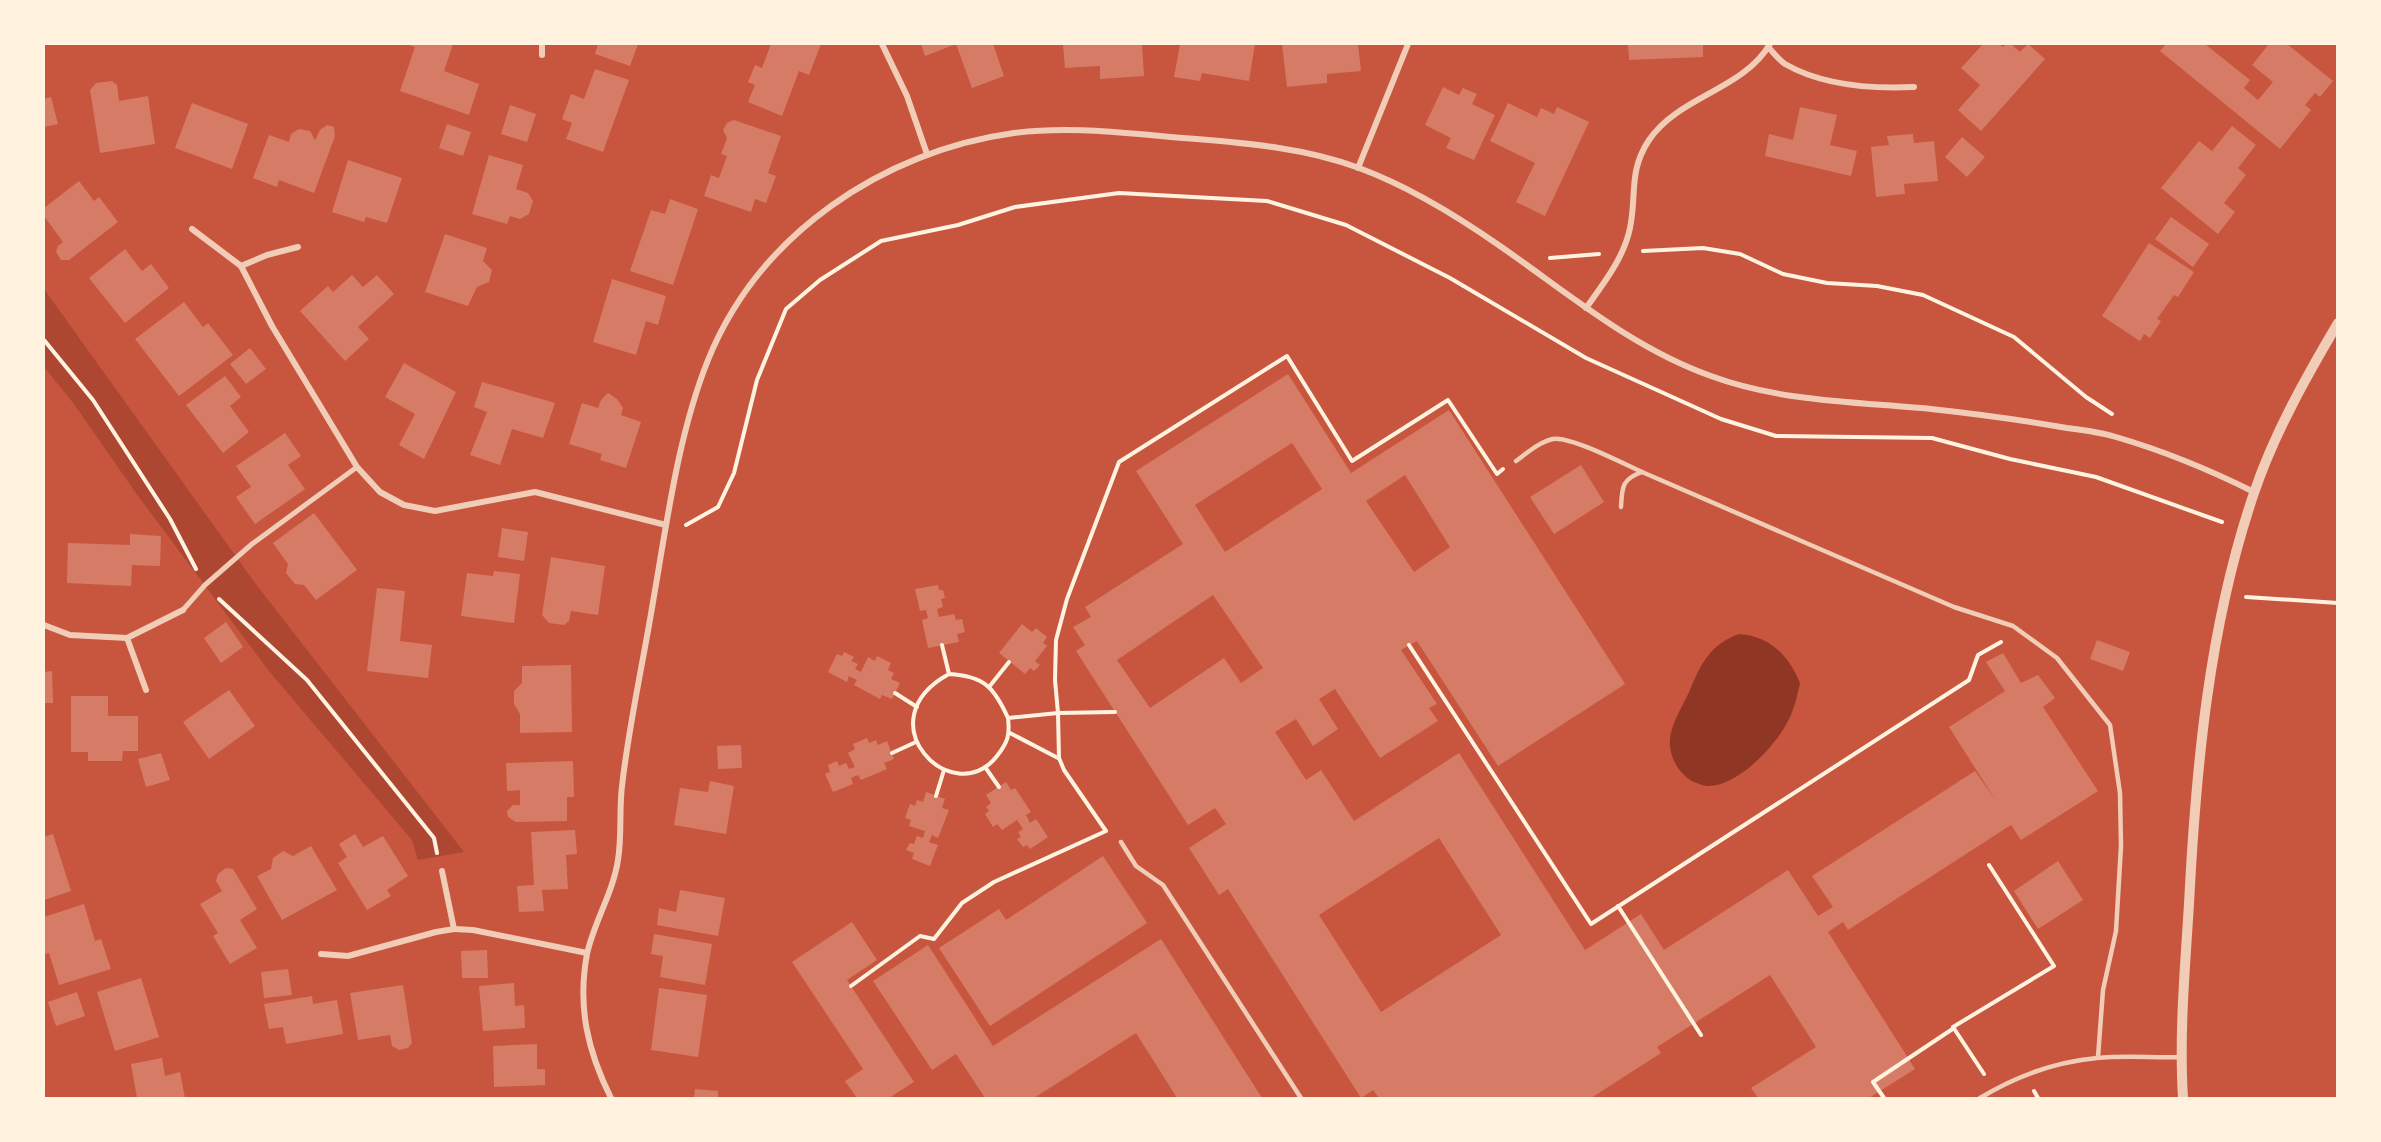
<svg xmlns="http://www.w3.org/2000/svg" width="2381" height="1142" viewBox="0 0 2381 1142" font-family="Helvetica,sans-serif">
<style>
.green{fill:#ae4732}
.water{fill:#8f3625}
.building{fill:#d67c66;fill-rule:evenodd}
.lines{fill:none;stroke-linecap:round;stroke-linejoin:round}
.path{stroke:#fff3e0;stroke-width:4}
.service{stroke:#f1ccb7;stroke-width:4.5}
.pedestrian{stroke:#f1ccb7;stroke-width:5}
.minor{stroke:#f1ccb7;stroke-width:6}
.tertiary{stroke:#f1ccb7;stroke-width:10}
</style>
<rect width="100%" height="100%" fill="#c8553d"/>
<polygon class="green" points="44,289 255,583 464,852 418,860 412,840 269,671 138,496 74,404 44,367"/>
<path class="water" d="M1739,634C1770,636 1789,656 1800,683C1797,696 1794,711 1787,723C1774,747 1737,787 1707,786C1703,786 1698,783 1694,782C1681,776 1671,760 1670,746C1668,728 1683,706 1690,690C1701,663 1711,644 1739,634Z"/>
<g class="building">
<polygon points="406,44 453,44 444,71 479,84 469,115 400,91 415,47"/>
<polygon points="598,44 638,44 630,66 595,54"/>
<polygon points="771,44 821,44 809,75 799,71 782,116 748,102 755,85 748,82 755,65 762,68"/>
<polygon points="921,44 993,44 1004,76 972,88 956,44 925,56"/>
<polygon points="1063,44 1142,44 1144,76 1100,79 1100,66 1065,68"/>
<polygon points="1180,44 1255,44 1249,81 1202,73 1200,81 1174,77"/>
<polygon points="1282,44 1358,44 1361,71 1327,74 1327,83 1287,87"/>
<polygon points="1628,44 1703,44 1703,57 1629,60"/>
<polygon points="1983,44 1999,44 2003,47 2006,44 2011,44 2020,52 2028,44 2045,59 1981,131 1958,110 1980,85 1961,68"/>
<polygon points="2166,44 2205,44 2250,80 2244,88 2258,100 2273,82 2252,65 2269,44 2287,44 2333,81 2320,97 2315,93 2305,105 2311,110 2280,149 2160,51"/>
<polygon points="595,69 629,80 603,152 566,139 572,123 562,119 571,94 584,99"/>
<polygon points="112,81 117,85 119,101 148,96 155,144 100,153 90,90 96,83"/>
<polygon points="1443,87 1459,95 1463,88 1477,94 1472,104 1495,115 1474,160 1446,148 1451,138 1425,125"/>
<polygon points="51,97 58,124 44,127 44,99"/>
<polygon points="192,103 248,124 232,169 175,148"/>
<polygon points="1508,103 1537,117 1541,108 1554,114 1557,107 1589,122 1545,216 1516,202 1535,163 1490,141"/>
<polygon points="510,105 536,114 527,142 501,134"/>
<polygon points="1800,107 1837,115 1830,145 1857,151 1851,176 1765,156 1769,134 1793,140"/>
<polygon points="734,120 781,136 768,173 776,176 766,203 755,199 751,212 704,196 711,175 719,178 727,156 721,154 727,138 723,130 727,123"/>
<polygon points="447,124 471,132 463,156 439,148"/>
<polygon points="327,125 334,127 335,136 314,193 279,180 277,187 253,178 269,135 289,142 291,134 299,129 310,131 315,140 320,130"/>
<polygon points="2232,126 2256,145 2238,168 2246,175 2224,203 2235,212 2218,234 2161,188 2199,141 2212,151"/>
<polygon points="1913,134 1914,143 1934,141 1938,181 1904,184 1905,194 1876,197 1871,147 1889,145 1887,136"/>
<polygon points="1962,137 1985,157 1967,177 1945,157"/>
<polygon points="489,155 523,165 516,189 528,193 533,201 529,214 520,219 510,216 507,224 472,214"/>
<polygon points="348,160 402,178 387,223 366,217 364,222 332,212"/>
<polygon points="79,181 94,201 99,197 118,222 69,260 61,260 56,252 58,246 63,242 44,216 44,208"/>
<polygon points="670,199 698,209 673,285 630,271 651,210 665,214"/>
<polygon points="2171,217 2209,244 2193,267 2155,239"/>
<polygon points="445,234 487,248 483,261 492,270 489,282 477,287 468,306 425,292"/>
<polygon points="2149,243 2194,272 2178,297 2174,295 2157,319 2161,321 2150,338 2144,334 2140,341 2102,316"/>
<polygon points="125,249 142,271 151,264 169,288 125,323 89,278"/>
<polygon points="352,275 363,287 377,275 394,294 358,327 369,339 345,361 300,311 328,286 333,292"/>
<polygon points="612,279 666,296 658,325 646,321 636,355 593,342"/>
<polygon points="184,302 203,327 208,323 233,355 179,396 135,339"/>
<polygon points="250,348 266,369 246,384 230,364"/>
<polygon points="404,363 456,392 424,459 399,445 415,414 385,397"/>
<path d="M1288,374L1351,473L1449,410L1625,684L1498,766L1417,641L1401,650L1437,704L1429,708L1438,721L1380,758L1335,689L1319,699L1338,729L1313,746L1296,719L1275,732L1306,780L1321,770L1354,821L1459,753L1585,950L1641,914L1664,950L1788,870L1818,916L1833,907L1812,876L1975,771L1996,801L1949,727L2005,691L1986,662L2003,653L2021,683L2038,675L2055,698L2043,707L2098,791L2021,840L2011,825L1848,930L1843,922L1828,932L1915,1069L1869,1098H1758L1751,1088L1816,1047L1770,975L1657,1047L1661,1053L1591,1098H1379L1373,1090L1361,1098L1228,889L1219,895L1189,848L1226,824L1215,808L1188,825L1076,651L1085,645L1073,627L1091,617L1085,607L1183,544L1136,471ZM1292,443L1322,489L1225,552L1195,505ZM1405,475L1450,547L1414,572L1366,501ZM1213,595L1263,668L1241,683L1224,658L1150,708L1117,660ZM1439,838L1501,935L1381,1012L1319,915Z"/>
<polygon points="225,376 241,397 230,406 249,432 223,453 186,405"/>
<polygon points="482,382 555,403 543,438 512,429 500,465 470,455 487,412 474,407"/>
<polygon points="608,393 617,399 623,408 621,415 641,422 626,468 600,460 602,454 569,444 582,403 598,408 601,400"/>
<polygon points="285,433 301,456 288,465 305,489 255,524 236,497 251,487 236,466"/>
<polygon points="1581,465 1604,502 1554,534 1530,497"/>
<polygon points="314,513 357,570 316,600 304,585 295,584 286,573 288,564 273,543"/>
<polygon points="502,528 528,532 524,561 498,557"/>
<polygon points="130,534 161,536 160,566 132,565 131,586 67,583 68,543 130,545"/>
<polygon points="551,557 605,566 598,615 571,611 569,621 564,625 549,623 542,615"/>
<polygon points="494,571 520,574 514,623 461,616 467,573 493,576"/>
<polygon points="938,585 939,590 943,590 945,598 941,599 943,607 937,609 939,617 954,614 956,620 962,619 965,632 957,634 959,642 928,648 922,620 928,618 926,610 920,611 915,589"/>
<polygon points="377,588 405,591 400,641 432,645 428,678 367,671"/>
<polygon points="226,622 243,647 221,663 204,638"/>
<polygon points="1022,624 1032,632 1036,628 1047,637 1043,643 1047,646 1035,661 1040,665 1034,671 1030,668 1025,674 999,653"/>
<polygon points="2097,640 2130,652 2123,671 2090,659"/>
<polygon points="844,652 854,657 851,661 858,664 855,669 861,672 868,657 875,661 877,656 891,663 888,670 894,673 891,679 900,683 892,699 882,695 880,699 854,685 857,680 849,676 847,682 828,672 837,654 842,656"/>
<polygon points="571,665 572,732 520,733 520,714 514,704 514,691 522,683 522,666"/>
<polygon points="52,671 53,703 44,703 44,672"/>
<polygon points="229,690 255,726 209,759 183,722"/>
<polygon points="71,696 108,696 108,716 138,716 138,751 123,751 122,761 88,761 88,752 71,752"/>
<polygon points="867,738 869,743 876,740 878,745 887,741 894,759 884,763 887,769 861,780 858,775 851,778 853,784 833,792 825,774 830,772 828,765 837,761 839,766 846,763 849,769 855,767 848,753 855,749 853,744"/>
<polygon points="741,745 742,768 718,769 717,746"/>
<polygon points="161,753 170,780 146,787 138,759"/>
<polygon points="573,761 574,797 567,797 567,821 516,822 508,817 507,811 513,805 520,805 520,790 507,791 506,763"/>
<polygon points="710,781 734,786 726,834 674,825 680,788 708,792"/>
<polygon points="1006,782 1011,790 1015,788 1031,812 1026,815 1030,823 1036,819 1048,837 1030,849 1027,845 1023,847 1017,839 1021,837 1018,832 1023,829 1017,820 1002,830 997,824 993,827 985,814 989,811 986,807 991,803 986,795"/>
<polygon points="926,792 945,799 942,808 949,810 938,838 932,835 929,842 938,845 930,866 912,859 914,853 906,850 910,843 914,844 917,836 923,838 925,831 909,826 911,820 905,818 910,804 915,806 917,800 923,802"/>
<polygon points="575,830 577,854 566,855 568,889 542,890 544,911 519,912 517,886 534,885 531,832"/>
<polygon points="53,834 71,891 44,900 44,837"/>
<polygon points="355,834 363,847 383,836 408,876 387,890 391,896 367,910 338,863 347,857 339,844"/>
<polygon points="311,846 337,890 282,920 257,876 271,869 273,858 283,851 293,856"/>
<polygon points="1103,856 1147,923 990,1026 939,948 999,909 1006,920"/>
<polygon points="2058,861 2083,900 2038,929 2014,891"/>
<polygon points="226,868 233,869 257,909 240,920 257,948 230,964 213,936 218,933 200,904 222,891 216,881 218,874"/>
<polygon points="680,890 725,898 718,936 657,925 659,908 676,912"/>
<polygon points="84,904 95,941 101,939 111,969 59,985 49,953 44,954 44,917"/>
<polygon points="852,922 877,960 847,980 914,1082 889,1098 857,1098 845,1081 863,1069 792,962"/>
<polygon points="654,934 712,944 705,985 660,977 663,956 651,954"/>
<polygon points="1161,939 1262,1098 1177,1098 1136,1033 1034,1098 985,1098 956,1054 932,1070 873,981 928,945 993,1046"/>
<polygon points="487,950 488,978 462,978 461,951"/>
<polygon points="288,969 292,995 264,998 261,972"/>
<polygon points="141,978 159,1037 115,1051 97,992"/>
<polygon points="514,983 515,1006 524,1005 525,1028 483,1031 479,986"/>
<polygon points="403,985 412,1043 408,1048 399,1050 392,1046 390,1035 358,1040 350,993"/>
<polygon points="659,988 707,995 698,1057 651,1050"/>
<polygon points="77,992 85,1016 56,1026 48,1002"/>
<polygon points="312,996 313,1004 337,1000 343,1034 286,1044 283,1027 269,1029 264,1004"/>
<polygon points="537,1044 537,1069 545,1069 545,1085 494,1087 493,1046"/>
<polygon points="162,1058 165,1076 180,1072 185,1098 137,1098 131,1064"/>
<polygon points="695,1089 718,1091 718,1098 694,1098"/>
</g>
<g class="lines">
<g class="path">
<polyline points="1643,251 1703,248 1740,254 1783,274 1827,283 1877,286 1923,295 2014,337 2086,397 2112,414"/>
<polyline points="1550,258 1599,254"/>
<polyline points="44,340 93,400 170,519 196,569"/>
<polyline points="686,525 718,507 734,473 757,380 786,309 820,280 881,241 958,225 1015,207 1119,193 1267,201 1346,225 1450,278 1586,358 1721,419 1776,436 1932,438 2010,459 2096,477 2222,522"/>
<polyline points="2246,597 2338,603"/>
<polyline points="219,599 307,680 434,838 437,853"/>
<polyline points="942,645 949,674"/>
<polyline points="1409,645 1591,924 1969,680 1978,655 2001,642"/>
<polyline points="989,687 1009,662"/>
<polyline points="895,693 917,707"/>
<polyline points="1115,712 1058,713 1055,680 1056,640 1067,599 1119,462 1287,356 1352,461 1448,400 1497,474 1503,469"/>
<polyline points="1010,733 1058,758"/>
<polyline points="892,753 916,742"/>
<polyline points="985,767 999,787"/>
<polyline points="936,796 944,770"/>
<polyline points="1618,906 1701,1035"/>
<path d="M851,986L920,936L934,939L962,903L994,882L1106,831L1064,770L1059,758L1058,713L1008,718C994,687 984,676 949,674C863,721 953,812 997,756C1008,742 1010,735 1008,718"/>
<polyline points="1984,1074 1953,1027 2054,966 1989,865"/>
<polyline points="2034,1091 2038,1098"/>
<polyline points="1884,1098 1873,1082 1954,1028"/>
</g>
<g class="service">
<path d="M1516,461C1527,453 1539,442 1553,439C1570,436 1624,464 1642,472"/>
<path d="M1621,507C1622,487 1622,479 1642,472L1954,607L2013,626L2057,658L2110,725L2120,793L2121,846L2116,931L2103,990L2098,1057"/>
<polyline points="1121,842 1136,866 1163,885 1301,1098"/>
<path d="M1980,1098C2016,1076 2055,1062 2097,1058C2125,1055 2153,1058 2181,1057"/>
</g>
<polyline class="pedestrian" points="183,610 205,585 252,544 357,467"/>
<g class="minor">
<polyline points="542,44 542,55"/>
<polyline points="882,44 907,96 927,154"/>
<path d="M1768,47C1773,52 1779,60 1785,64C1823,86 1871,89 1914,87"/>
<polyline points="1358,168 1408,44"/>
<polyline points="192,229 241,266 267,255 298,247"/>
<polyline points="241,266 272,326 357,467 380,492 404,505 435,511 535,492 666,525"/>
<path d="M1586,308C1603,284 1624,258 1630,228C1637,195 1628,172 1649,140C1679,96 1743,90 1770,44"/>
<polyline points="44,625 70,635 127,638 183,610"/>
<polyline points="127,638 146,690"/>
<polyline points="442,871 454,929 473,930 587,953"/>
<polyline points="321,954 348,956 436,932 454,929"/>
<path d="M611,1098C588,1052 577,1007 587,954C594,922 613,893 618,860C622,836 619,810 622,786C629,724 643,663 653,602C667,522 678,435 708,360C759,234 883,151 1014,133C1060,127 1105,131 1150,135C1219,142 1293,143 1359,168C1408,186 1457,216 1500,246C1568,293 1632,348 1711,376C1781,402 1858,402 1931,409C1977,414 2022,420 2067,428C2083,430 2100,432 2116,437C2164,451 2210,470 2254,492"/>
</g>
<path class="tertiary" d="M2183,1098C2179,1034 2185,969 2189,904C2196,766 2209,625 2254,493C2274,434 2306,377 2338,323"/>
</g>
<rect width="2381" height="1142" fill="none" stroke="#fff3e0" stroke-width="90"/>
</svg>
